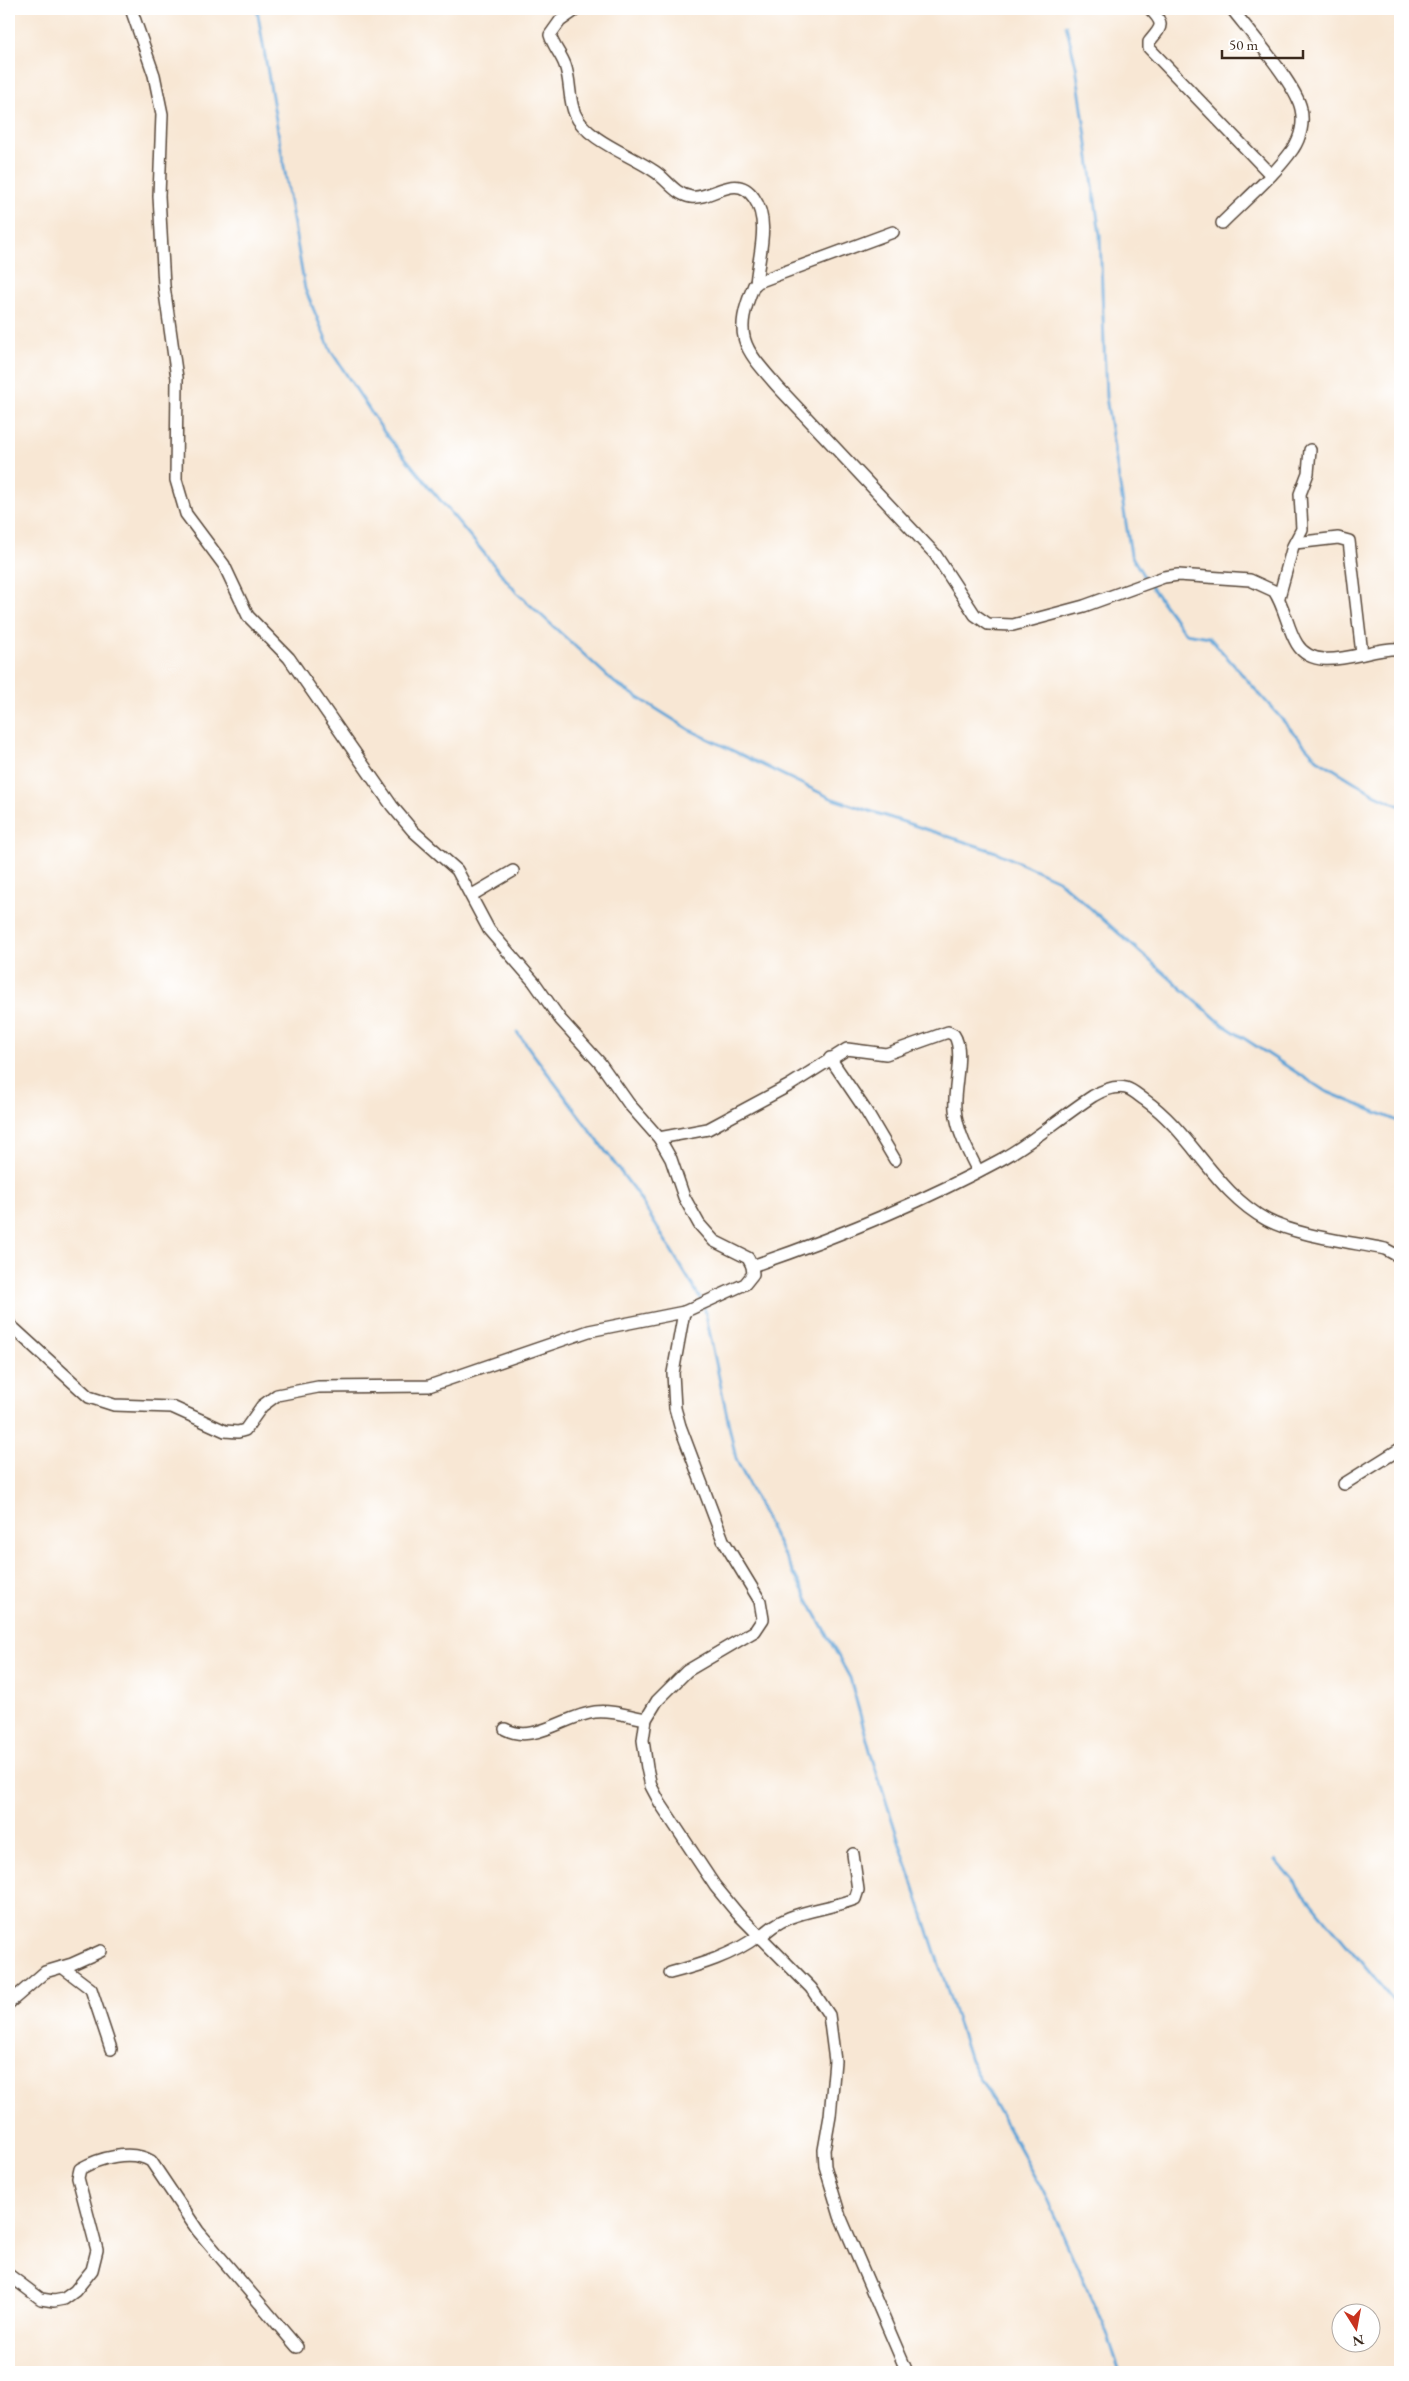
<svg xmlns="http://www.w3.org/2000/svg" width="1409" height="2381" viewBox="0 0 1409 2381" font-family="'EB Garamond',serif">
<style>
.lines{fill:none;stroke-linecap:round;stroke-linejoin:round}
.stream{stroke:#64a5d7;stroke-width:3}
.minor-casing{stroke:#574639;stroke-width:14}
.minor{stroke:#fff;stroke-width:11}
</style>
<rect width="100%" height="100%" fill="#fff"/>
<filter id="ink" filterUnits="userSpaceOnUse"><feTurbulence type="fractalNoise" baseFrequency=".02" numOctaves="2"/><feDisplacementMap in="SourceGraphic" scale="10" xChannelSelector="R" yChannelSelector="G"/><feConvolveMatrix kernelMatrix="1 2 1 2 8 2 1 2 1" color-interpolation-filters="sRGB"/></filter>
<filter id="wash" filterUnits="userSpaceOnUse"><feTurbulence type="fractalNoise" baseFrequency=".0096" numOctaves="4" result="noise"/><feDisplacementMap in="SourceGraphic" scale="20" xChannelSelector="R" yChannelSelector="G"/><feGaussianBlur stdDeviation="1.12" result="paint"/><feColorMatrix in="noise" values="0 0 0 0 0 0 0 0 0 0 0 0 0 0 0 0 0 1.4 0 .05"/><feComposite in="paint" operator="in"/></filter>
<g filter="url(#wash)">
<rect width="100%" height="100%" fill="#f8e7d4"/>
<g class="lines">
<g class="stream">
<polyline points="257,9 305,289 331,351 384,432 517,593 615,683 690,730 833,799 996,852 1058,880 1222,1024 1325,1091 1400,1122"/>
<polyline points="1066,25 1076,66 1100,235 1106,397 1131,555 1146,580"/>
<polyline points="1150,585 1185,633 1209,637 1317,759 1376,795 1400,806"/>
<polyline points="517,1032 635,1191 702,1301"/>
<polyline points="704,1306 736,1459 785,1557 850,1678 873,1761 970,2060 1043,2191 1107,2333 1120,2372"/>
<polyline points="1276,1860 1400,2009"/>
</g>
</g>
</g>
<g filter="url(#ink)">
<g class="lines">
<g class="minor-casing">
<g id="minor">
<path d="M577,9L560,21L550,35C553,46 561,54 565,65C571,81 568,98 575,114C586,140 631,155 654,171C667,179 674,194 691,197C712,200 736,171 754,198C771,222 758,257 756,284"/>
<path d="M1150,9C1166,25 1161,27 1149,42V48L1271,175"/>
<path d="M1222,223C1246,199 1274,176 1293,149C1301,137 1304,122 1301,109C1297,86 1248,30 1232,9"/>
<path d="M893,232L758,282L754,285C732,337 744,348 778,387L935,554L975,615L988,624L1013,625L1084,606L1164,577L1178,575L1250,580L1274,591C1285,607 1287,628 1297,644C1317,677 1370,646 1400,649"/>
<polyline points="1295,543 1338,538 1349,541 1362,654"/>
<polyline points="1279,597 1293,546 1302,529 1300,494 1308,473 1310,450"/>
<polyline points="472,895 513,871"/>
<polyline points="830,1058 866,1111 895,1160"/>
<path d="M659,1138L708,1129L790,1085L847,1049L886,1054L948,1032L954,1035C965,1051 953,1088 955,1109C957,1131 968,1152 978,1171"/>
<path d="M752,1266C837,1237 921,1203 1000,1160C1032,1143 1062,1116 1093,1096C1103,1090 1114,1085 1126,1088C1133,1090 1139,1096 1145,1100C1192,1133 1215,1192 1267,1220C1297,1236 1351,1242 1385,1249L1400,1257"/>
<polyline points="684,1312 673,1373 675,1408 680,1426 723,1540 760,1601 763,1619 755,1631 687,1671 657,1701 646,1719 643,1740 647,1768 651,1786 660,1803 715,1886 738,1914 811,1988 829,2015 835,2061 830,2116 824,2150 825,2166 840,2216 907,2372"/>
<polyline points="9,1324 89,1397 114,1405 172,1407 225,1431 238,1432 245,1430 262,1406 277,1395 318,1387 429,1386 589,1331 684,1312 745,1284 753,1274 752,1266 748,1258 714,1241 699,1224 684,1197 671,1159 659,1138 629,1104 600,1063 560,1019 534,982 489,930 457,870 413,831 392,806 289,658 248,616 224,565 186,514 176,480 177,378 164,286 159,196 162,114 154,75 131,9"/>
<polyline points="1344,1484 1400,1449"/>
<path d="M505,1729C534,1745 566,1715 595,1712C612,1710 629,1716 646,1719"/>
<path d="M760,1938C786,1909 822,1912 855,1899L858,1890L853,1854"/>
<polyline points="62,1967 91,1989 111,2049"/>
<path d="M670,1973C700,1965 733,1955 758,1936"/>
<polyline points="9,2003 45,1972 72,1964 101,1951"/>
<path d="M9,2275L41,2299L54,2301L64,2299L75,2291L92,2270L97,2250L78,2178L80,2169C99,2158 131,2149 151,2161L198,2231L297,2347"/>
</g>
</g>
<use href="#minor" class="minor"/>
</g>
</g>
<rect width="1409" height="2381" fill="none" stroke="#fff" stroke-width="30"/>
<g transform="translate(1356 2328) rotate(169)"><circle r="24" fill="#ffffff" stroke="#b1aaa5"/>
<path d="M0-4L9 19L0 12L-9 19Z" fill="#c8321e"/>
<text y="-8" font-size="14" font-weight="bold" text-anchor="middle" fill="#3b2a1e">N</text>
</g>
<path d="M1222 50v8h81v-8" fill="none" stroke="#3b2a1e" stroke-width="2.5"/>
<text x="1229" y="50" font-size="15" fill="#3b2a1e" stroke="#ffffff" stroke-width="4" paint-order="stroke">50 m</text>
</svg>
